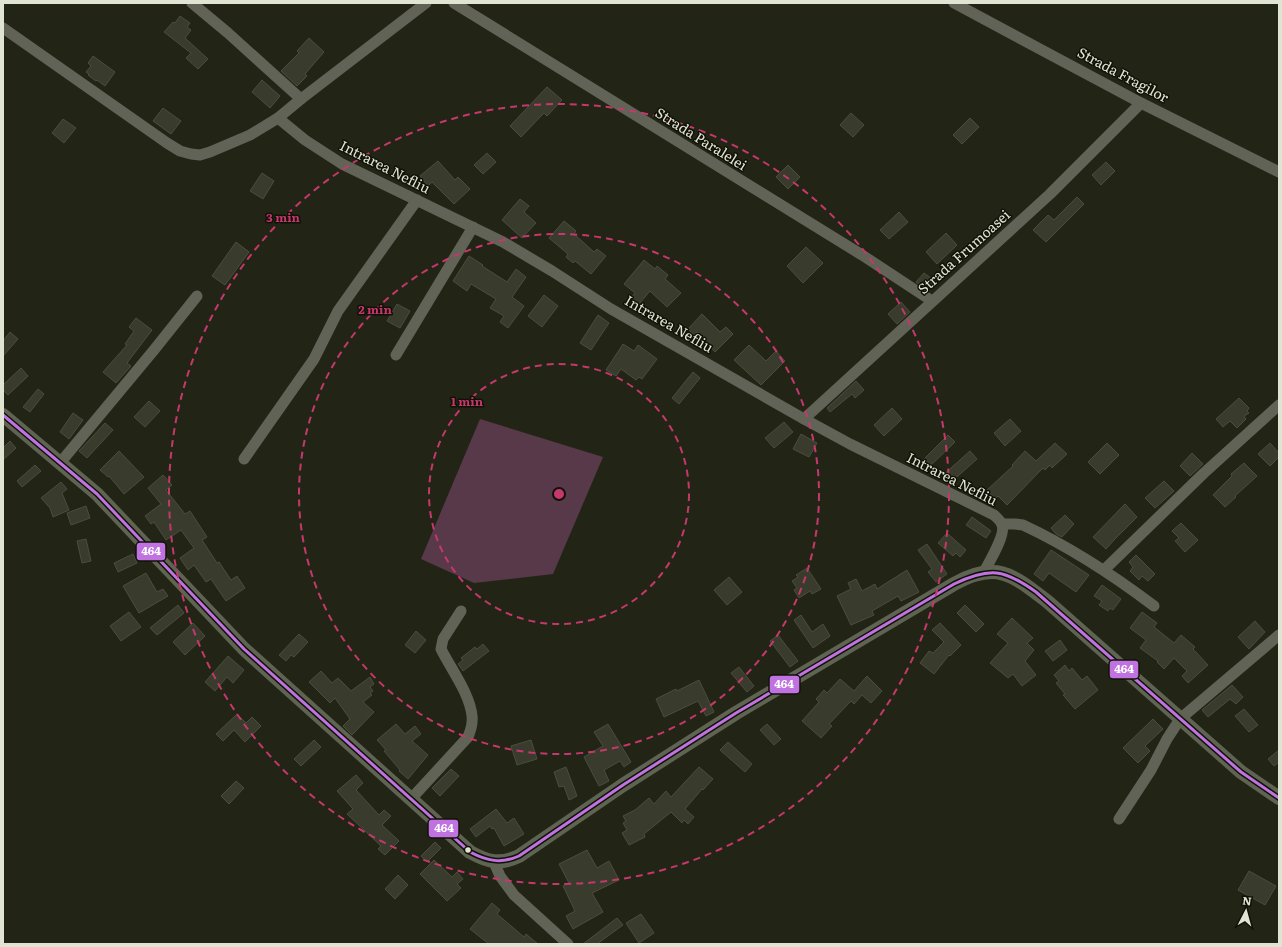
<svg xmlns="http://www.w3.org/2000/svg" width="1282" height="947" viewBox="0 0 1282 947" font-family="Literata,serif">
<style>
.green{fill:#58394a}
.building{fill:#393b2c;stroke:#4a4d40}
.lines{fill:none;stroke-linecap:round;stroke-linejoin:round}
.minor{stroke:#606356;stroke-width:11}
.major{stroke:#5f6351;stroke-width:14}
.bus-1-casing{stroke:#101207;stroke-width:6}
.bus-1{stroke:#c072e1;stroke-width:3}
.ring{fill:none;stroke:#c6376d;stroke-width:2;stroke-dasharray:7 5}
.bus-dot{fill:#e0e4d3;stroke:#101207;stroke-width:1.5}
.labels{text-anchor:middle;stroke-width:3;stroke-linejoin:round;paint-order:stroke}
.street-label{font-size:14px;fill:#e0e4d3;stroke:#101207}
.centre{fill:#c6376d;stroke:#101207;stroke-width:2}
.ring-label{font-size:12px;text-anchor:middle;font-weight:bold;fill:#c6376d;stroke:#101207;stroke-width:3;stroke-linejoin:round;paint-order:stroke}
.line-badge{stroke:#101207;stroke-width:1.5}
.badge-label{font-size:11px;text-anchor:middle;font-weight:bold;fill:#fff}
</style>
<rect width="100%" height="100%" fill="#222515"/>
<polygon class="green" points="480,419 603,457 553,574 474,583 421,559"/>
<g class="building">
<polygon points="180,16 190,23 187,27 191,30 185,38 208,59 198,69 186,58 191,53 164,32 173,22 175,23"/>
<polygon points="309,38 324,52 305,74 307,76 297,86 281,71 299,53 297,51"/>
<polygon points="93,56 115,72 105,86 97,80 96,81 88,75 89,74 86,72 91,66 88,63"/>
<polygon points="262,80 280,96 270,108 252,92"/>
<polygon points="547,87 562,100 547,116 544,113 521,137 510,126"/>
<polygon points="163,108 181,121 171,134 153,121"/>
<polygon points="851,113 864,125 853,137 840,125"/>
<polygon points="970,118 979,127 962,144 953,135"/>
<polygon points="63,119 76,128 64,143 52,133"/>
<polygon points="487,153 496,162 483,174 474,165"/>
<polygon points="438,161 455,180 458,177 470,189 454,204 432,182 428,186 420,176"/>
<polygon points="1106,162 1115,171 1101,185 1092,175"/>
<polygon points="788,165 800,177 788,189 776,177"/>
<polygon points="262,173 274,181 263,199 250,191"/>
<polygon points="1077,197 1084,204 1046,242 1033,230 1048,215 1054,220"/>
<polygon points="520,199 529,206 524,212 536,223 522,238 502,220"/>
<polygon points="899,212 908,222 889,239 880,230"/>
<polygon points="564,221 576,231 574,234 594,252 597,249 606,256 591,274 575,261 573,263 566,257 568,254 549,238"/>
<polygon points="946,233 957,245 937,264 926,252"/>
<polygon points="236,242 249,252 225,285 212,276"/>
<polygon points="806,247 823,263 803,283 787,266"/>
<polygon points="469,256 483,265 482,266 507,282 516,269 526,277 512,297 524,306 508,328 500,322 504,316 490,308 496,299 471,284 467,291 453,281"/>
<polygon points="644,260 655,269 657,266 668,275 665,279 681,293 667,307 650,291 639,304 631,298 635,293 624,284"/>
<polygon points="924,273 935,281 928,290 916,282"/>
<polygon points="544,295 558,306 542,327 528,316"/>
<polygon points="901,302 910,312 897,324 888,314"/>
<polygon points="397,304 410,311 400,328 387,321"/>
<polygon points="702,314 720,332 726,327 733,334 715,352 697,332 694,335 688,329"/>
<polygon points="598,315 609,323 591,350 580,343"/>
<polygon points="136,318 152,330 127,363 131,366 116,383 103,372 127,345 125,344 134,331 129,327"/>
<polygon points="10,332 18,339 3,356 3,341"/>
<polygon points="623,344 634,351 638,345 657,359 642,379 639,377 636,380 621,369 616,376 606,370"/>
<polygon points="749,345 766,361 776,351 785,361 761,385 734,360"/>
<polygon points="21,368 28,376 8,395 3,390 3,385"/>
<polygon points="693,372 700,378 679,404 672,398"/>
<polygon points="856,381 864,390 855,398 852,394 830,412 827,408"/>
<polygon points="38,389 44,394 30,412 23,407"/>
<polygon points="1239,398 1249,408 1247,411 1249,413 1244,416 1246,419 1237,428 1230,421 1223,427 1216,419"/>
<polygon points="149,401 160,411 145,427 134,417"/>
<polygon points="892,408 902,419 884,436 874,425"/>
<polygon points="73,413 83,420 69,439 60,432"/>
<polygon points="1010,419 1021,431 1005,446 994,433"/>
<polygon points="784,422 793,432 774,448 765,438"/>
<polygon points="105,423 113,430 87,458 79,451"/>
<polygon points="801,434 817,443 809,457 793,449"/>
<polygon points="948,435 955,442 930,466 923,460"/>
<polygon points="10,441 16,448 3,460 3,448"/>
<polygon points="1055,443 1067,454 1052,468 1050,465 1045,470 1043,468 1007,505 998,496 995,499 987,490 1013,466 1012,465 1025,451 1036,461"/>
<polygon points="1107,443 1119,455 1100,474 1088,462"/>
<polygon points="1270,443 1279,453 1279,457 1270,466 1258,454"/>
<polygon points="119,451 144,477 124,494 109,476 108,477 100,470"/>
<polygon points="970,451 977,459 949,484 942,476"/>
<polygon points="1192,453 1203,464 1190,476 1180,466"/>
<polygon points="1244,463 1257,476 1235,496 1236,497 1225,507 1213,495 1232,476 1231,474"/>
<polygon points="35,465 41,471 22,487 17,481"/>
<polygon points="163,475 172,485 166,490 185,514 190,511 207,537 202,540 217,563 219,562 231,580 237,576 245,588 226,601 211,579 206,582 194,565 188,570 180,558 194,548 181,530 166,540 154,522 151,524 145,516 161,504 148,488"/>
<polygon points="1164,481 1174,491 1155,508 1145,498"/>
<polygon points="61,482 67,489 62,493 69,510 53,517 50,508 41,498"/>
<polygon points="1125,504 1137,517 1114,540 1106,549 1093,537"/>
<polygon points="86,506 90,518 71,525 67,513"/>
<polygon points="1065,515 1074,524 1062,537 1056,534 1051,528"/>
<polygon points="972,517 991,531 986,538 966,525"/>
<polygon points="1181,523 1198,540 1185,552 1175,541 1179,538 1172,531"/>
<polygon points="947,533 966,550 960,557 956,553 953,556 938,543"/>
<polygon points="86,539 91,561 82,563 77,541"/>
<polygon points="927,544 947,574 936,582 928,572 932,569 918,550"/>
<polygon points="1051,550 1089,575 1076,592 1049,573 1043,581 1034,574"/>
<polygon points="133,554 137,563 118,572 114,563"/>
<polygon points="1136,555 1155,574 1148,581 1142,576 1139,580 1130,571 1133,567 1129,562"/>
<polygon points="807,568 821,589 812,594 810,591 799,598 794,590 797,588 792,581 798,577 796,575"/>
<polygon points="907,570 919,592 901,601 898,596 872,611 874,615 851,625 837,596 851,589 848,583 856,579 862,591 875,584 877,589"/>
<polygon points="146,573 157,592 163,589 168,596 139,613 123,586"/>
<polygon points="729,577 742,592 727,605 714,590"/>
<polygon points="1102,585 1121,599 1113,610 1110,608 1108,611 1099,605 1102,601 1094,596"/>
<polygon points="178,605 184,613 157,635 150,628"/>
<polygon points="965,605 984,624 976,632 957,613"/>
<polygon points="129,612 141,627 121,641 110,626"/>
<polygon points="1142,612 1157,623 1154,627 1174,643 1181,635 1195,647 1193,649 1208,665 1188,683 1182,676 1187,671 1174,658 1164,669 1157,662 1158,661 1140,648 1146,640 1130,628"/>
<polygon points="801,615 812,632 823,624 830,636 813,648 794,620"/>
<polygon points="1012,618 1033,638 1027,643 1034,650 1025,661 1036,675 1022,686 1013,674 1008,678 990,663 1008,643 997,634"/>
<polygon points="1255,621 1265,632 1249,649 1238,637"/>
<polygon points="193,623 205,636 185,655 173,642"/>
<polygon points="940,623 961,645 950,656 949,655 934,674 920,663 929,651 933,653 944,642 932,630"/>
<polygon points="416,631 426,640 415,653 405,645"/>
<polygon points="299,634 308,642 294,657 291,655 286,661 279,655"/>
<polygon points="778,635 798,661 790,667 770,641"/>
<polygon points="1060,640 1067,650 1053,661 1045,651"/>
<polygon points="483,644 489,651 463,671 458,664 463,660 461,658 475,647 477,649"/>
<polygon points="228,656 244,670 233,683 227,677 215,691 205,682"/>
<polygon points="1065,665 1069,671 1072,668 1082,680 1087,676 1098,690 1075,709 1063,695 1065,694 1056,683 1059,681 1054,675"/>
<polygon points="739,667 754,686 747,692 731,673"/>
<polygon points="321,671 332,683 338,678 351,691 370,677 374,684 370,687 373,691 370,693 372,695 363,702 374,712 352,735 343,726 350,719 335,698 330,703 309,682"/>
<polygon points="867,676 882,691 871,703 862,695 854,704 851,701 829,724 832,726 821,738 802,721 819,702 816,699 824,690 827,693 840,679 854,691"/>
<polygon points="699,680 714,712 706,716 698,701 664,717 656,699 676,689 677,691"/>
<polygon points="1232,685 1243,697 1236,704 1230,699 1208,717 1202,710"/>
<polygon points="1244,709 1258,725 1249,732 1235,716"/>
<polygon points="237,714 246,723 252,717 261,726 245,742 234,730 223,741 216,734"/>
<polygon points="1153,719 1163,729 1145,746 1150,751 1138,763 1123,748"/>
<polygon points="396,724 405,734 415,726 421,734 412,741 428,755 408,779 399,771 400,770 384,751 386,750 377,740"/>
<polygon points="608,724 631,762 624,767 620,761 604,770 609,781 599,786 584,757 603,746 594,732"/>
<polygon points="767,724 781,739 774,745 760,730"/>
<polygon points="314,740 321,747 301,766 294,759"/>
<polygon points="531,740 537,759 517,765 511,746"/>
<polygon points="728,742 752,764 745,772 720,750"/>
<polygon points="1279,750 1279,762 1274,766 1268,759"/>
<polygon points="566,767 577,796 569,800 564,786 559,787 554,772"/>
<polygon points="699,767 713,779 703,790 702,789 685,809 694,817 688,824 684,820 682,823 671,812 644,834 645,837 629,845 622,833 627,830 623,823 626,821 623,816 635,810 649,798 654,804 666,791 671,797"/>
<polygon points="451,769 459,776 440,796 432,788"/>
<polygon points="356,775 363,783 356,790 379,815 384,810 391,816 382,825 399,841 385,855 378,849 381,846 347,814 353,809 337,791"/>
<polygon points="236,781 244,788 229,804 221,796"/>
<polygon points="496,809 507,823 514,818 524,834 504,846 494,828 492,829 490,826 476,837 470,829"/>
<polygon points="435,842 441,848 427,862 421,856"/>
<polygon points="587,850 597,868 609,861 619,880 592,893 603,912 573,929 566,916 575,911 563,886 569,883 559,864"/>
<polygon points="434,860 452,877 457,872 463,879 457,884 461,888 447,901 420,874"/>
<polygon points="1249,871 1276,886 1265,905 1238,890"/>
<polygon points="398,875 408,885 395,899 385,889"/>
<polygon points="492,903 500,910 497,914 524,937 526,934 538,944 489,944 470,929"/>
<polygon points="641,914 654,933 639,943 626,923"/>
<polygon points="617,918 623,925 597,944 583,944"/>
</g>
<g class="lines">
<g class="minor">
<polyline points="192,3 228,33 301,99"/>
<polyline points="454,3 862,255 932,301"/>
<polyline points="954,3 1141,103 1279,172"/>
<polyline points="3,28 167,143 180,151 191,154 200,155 210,152 250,135 278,118 301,99 426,3"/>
<path d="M278,118L305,140L342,164L503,242L552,271L611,309L804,419L850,444L994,515C997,518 1001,521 1002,525C1006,535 989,562 984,572"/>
<polyline points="396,355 473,227"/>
<polyline points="804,419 1050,194 1141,103"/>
<polyline points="244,459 314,359 338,311 417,200"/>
<polyline points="60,463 154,350 197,296"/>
<path d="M1002,524H1015L1023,525C1070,547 1113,575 1154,606"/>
<polyline points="1104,570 1204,473 1279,405"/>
<path d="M411,799L468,737C471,730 473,724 472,716C470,694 451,669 441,649L443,639L461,611"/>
<polyline points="1119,819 1151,770 1167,739 1180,719 1279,635"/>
<polyline points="494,862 500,876 514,895 568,944"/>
</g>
<path class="major" d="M3,415L97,494L244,649L470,852C488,862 500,865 519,856L623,785L736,713L954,584C997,560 1013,575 1048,602L1241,772L1279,798"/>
<g class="bus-1-casing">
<path id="bus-1" d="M3,415L97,494L244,649L470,852C487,861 501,864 519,856L623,785L736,713L954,584C990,567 1004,569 1036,592L1241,772L1279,798"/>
</g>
<use href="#bus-1" class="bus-1"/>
</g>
<g class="ring">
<circle cx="559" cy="494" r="130"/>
<circle cx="559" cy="494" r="260"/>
<circle cx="559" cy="494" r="390"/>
</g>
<circle class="bus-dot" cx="468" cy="850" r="3.5"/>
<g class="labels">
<g class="street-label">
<text transform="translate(1123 75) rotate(28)" y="5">Strada Fragilor</text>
<text transform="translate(701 139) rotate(32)" y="5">Strada Paralelei</text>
<text transform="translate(385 167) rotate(27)" y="5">Intrarea Nefliu</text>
<text transform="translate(964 252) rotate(-42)" y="5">Strada Frumoasei</text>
<text transform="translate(669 324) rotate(30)" y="5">Intrarea Nefliu</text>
<text transform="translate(952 479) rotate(27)" y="5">Intrarea Nefliu</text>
</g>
</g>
<circle cx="559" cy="494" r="6" class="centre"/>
<g class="ring-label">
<text x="283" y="222">3 min</text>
<text x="375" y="314">2 min</text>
<text x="467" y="406">1 min</text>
</g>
<g class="line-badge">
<rect x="136" y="542" width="30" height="19" rx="4" fill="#c072e1"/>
<rect x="1109" y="660" width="30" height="19" rx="4" fill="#c072e1"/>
<rect x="769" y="675" width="31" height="19" rx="4" fill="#c072e1"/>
<rect x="428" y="819" width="31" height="19" rx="4" fill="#c072e1"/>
</g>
<g class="badge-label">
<text x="151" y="555">464</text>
<text x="1124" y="673">464</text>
<text x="784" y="688">464</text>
<text x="444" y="832">464</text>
</g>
<rect width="1282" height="947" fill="none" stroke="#e0e4d3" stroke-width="8"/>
<g transform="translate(1246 911) rotate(6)" stroke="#101207" stroke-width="3" paint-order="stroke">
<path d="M0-3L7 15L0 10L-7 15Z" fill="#e0e4d3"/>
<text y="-6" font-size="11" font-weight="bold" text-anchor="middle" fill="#e0e4d3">N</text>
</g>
</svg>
